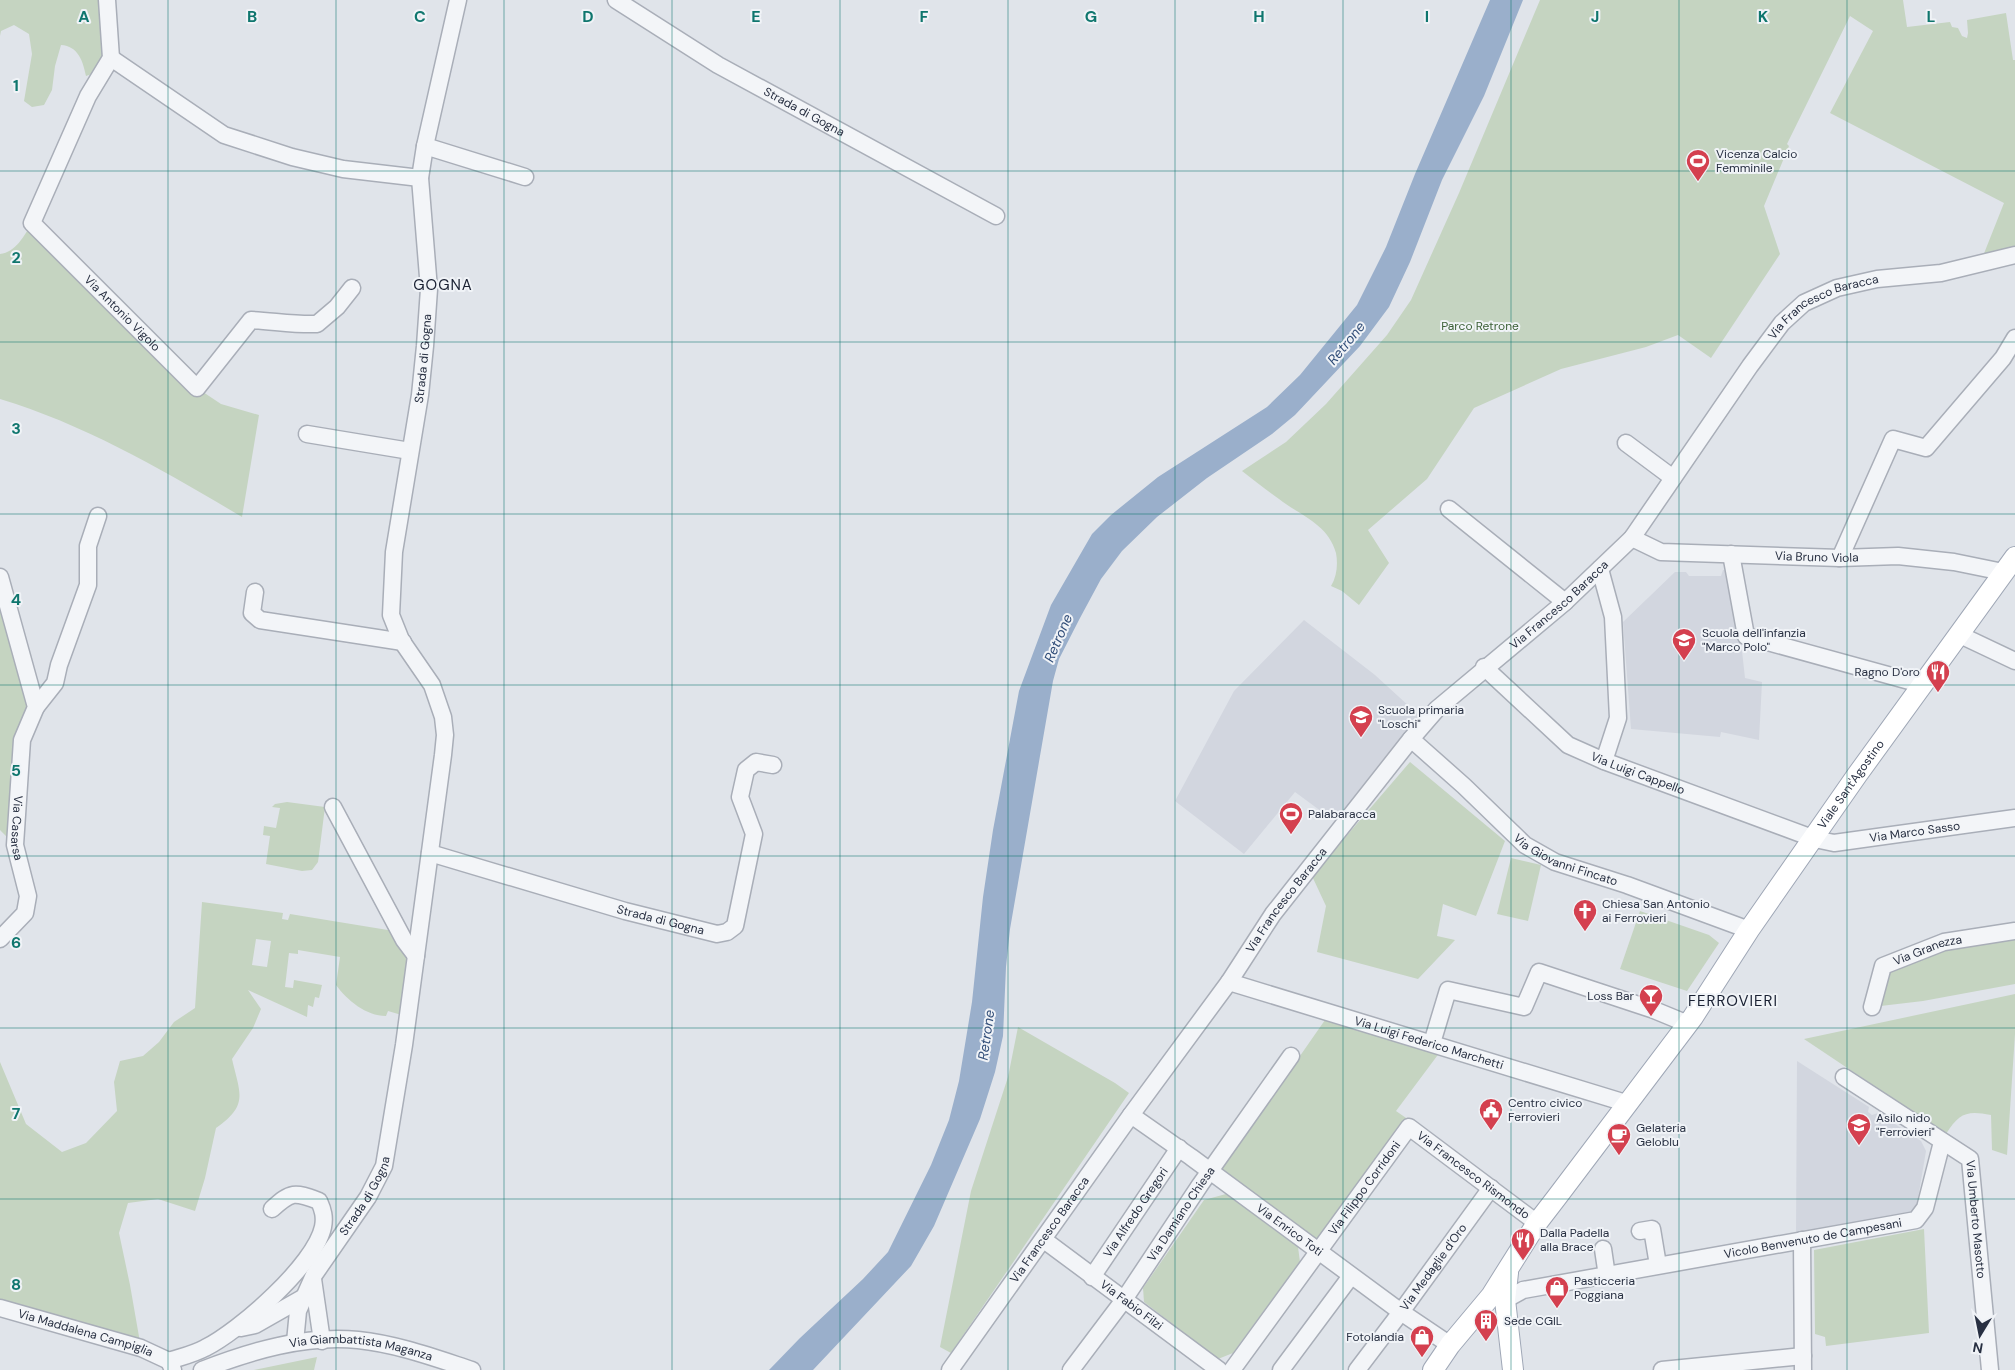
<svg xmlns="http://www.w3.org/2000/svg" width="2015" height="1370" viewBox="0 0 2015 1370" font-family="'DM Sans',sans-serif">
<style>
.built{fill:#d2d6df}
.green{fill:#c5d4c1;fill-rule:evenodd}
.water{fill:#9aafcb}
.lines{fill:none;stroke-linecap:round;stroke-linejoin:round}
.minor-casing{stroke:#a9aeb8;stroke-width:19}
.major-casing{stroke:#9fa7b6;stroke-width:22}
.minor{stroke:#f3f5f8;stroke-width:16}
.major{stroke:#fff;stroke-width:20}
.grid{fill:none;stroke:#0f766e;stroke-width:1;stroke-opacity:0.55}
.labels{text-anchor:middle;stroke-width:4;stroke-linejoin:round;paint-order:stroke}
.street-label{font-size:12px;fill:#283042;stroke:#f0f3f7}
.poi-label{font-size:12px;fill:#283042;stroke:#f0f3f7;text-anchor:start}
.park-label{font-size:12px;fill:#3a5f35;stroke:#f0f3f7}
.water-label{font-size:14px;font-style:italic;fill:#304d78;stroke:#f0f3f7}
.quarter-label{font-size:15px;letter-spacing:1px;fill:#1a2133;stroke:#f0f3f7}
.grid-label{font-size:16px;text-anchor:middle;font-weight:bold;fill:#0f766e;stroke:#f0f3f7;stroke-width:4;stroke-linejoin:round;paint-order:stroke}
</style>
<rect width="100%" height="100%" fill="#e0e4ea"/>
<g class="built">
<polygon points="1723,570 1733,570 1745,678 1762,682 1759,740 1721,732 1720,737 1631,729 1623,622 1675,572 1686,572 1689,576 1721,576"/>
<polygon points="1304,620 1375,675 1422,718 1338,818 1333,820 1295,792 1244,854 1175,801 1234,691"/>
<polygon points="1797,1061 1869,1107 1868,1112 1872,1115 1878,1113 1921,1141 1926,1151 1917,1204 1909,1214 1796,1235"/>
</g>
<g class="green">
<path d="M0,0H107L111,58L95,73L86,76C83,61 78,46 61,45L55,66L52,90L44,105L32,107L24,101L32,54L29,34L14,25L1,31L0,36Z"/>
<path d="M1540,0H1903L1907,27L1950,22L1952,27L1958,28L1962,36L1967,38L1968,33L1967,20L2006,13L2013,60H2015V247L1983,256L2004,203L1830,113L1873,31L1850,16L1787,144L1789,146L1764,206L1780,254L1711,358L1678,335L1646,347L1561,369L1474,408L1427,479L1368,530L1389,563L1359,605L1342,591L1331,586C1337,576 1338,564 1336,553C1328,524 1301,516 1279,499C1266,490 1254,480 1242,471L1286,442L1326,404L1387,335L1411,300L1459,193Z"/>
<path d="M32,223L197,388L221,404L259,415L242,517C165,471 86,425 0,399V254C16,252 24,236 32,223Z"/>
<polygon points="0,577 36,707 22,740 15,845 0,830"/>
<polygon points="1410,762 1505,841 1476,916 1443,904 1437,936 1455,940 1418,979 1317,952 1326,906 1312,876"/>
<polygon points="287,802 325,807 318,862 312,870 302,871 266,864 270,836 263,835 264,826 276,828 280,808 272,807 275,804"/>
<polygon points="1511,858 1541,865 1528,921 1497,914"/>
<path d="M202,902L283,913L282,919L288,920L290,914L400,932L414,957L405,1016L388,1011L386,1016C366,1016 347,1000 336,985L340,957L298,950V954L289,953L285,987L293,988L294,980L322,985L319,998L315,997L313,1007L308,1005L307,1017L248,990L261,1009L253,1028L232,1059C240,1094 249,1105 216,1128L205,1178L195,1211L158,1199L128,1203L119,1233L130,1285L141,1348L0,1308V1062L26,1124L62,1152L86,1143L117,1111L114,1082L120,1061L143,1056L159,1042L174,1022L195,1008ZM256,939L271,941L267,967L252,965Z"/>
<polygon points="1640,911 1709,935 1719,943 1687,991 1620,969"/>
<polygon points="2015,931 2015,984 1923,1001 1872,1007 1883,966"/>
<path d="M2015,994V1034L2007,1155L1992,1150L1991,1115C1967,1110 1959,1113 1946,1134L1804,1039Z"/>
<polygon points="1325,1020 1440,1052 1396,1111 1409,1120 1319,1245 1220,1171"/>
<polygon points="1018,1027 1115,1083 1129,1093 951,1353 940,1347 971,1191 1008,1077"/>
<polygon points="1226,1194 1298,1247 1300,1262 1233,1353 1218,1359 1144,1302 1143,1288 1204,1200"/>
<polygon points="1924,1229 1929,1333 1826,1346 1825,1337 1815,1334 1814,1250"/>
<polygon points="317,1357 314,1370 254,1370"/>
</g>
<polygon class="water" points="1490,0 1523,0 1484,96 1442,180 1410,262 1389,307 1360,346 1295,415 1272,434 1207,478 1157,517 1122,551 1101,579 1080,618 1059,659 1053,681 1010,929 1006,967 1003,1036 995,1072 980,1119 934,1226 911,1266 813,1370 769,1370 800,1338 863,1279 888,1252 931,1165 949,1120 959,1081 972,1002 983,897 993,830 1019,691 1051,605 1092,534 1111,515 1158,477 1267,407 1300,375 1357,305 1386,247 1415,174"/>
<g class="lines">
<g class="minor-casing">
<g id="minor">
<path id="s1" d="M107,0L111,58L88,96L32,223L197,388L251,320C273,321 295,325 317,324L337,307L352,288"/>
<path id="s2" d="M616,0L718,65L996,216"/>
<polyline points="111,58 224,135 292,157 343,169 420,178"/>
<polyline points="425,146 525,177"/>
<polyline points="307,434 410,451"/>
<polyline points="1626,443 1673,478"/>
<polyline points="1449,509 1565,602"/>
<path id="s3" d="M1632,538L1661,552L1840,558L1898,556L1954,562L2003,572"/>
<polyline points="1731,554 1746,636 1924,685"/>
<polyline points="1840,558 1893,439 1926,448 2003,358 2015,338"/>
<polyline points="1600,569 1613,617 1618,718 1604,761"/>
<path id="s4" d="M0,577L36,707L22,740L15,845L28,896L25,913L0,939"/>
<polyline points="255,592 252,613 260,620 403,642"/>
<polyline points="1958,634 2015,661"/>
<path id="s5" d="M1484,667L1568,745L1604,761L1815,839L1834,843L2015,818"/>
<polyline points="36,707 55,683 59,665 88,585 88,546 98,516"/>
<path id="s6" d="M1411,739L1464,786L1525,845L1555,862L1627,885L1749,930"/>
<polyline points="333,807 404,940 416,956"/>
<path id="s7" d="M430,853L625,911L717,934L727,932L735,926L754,834L740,797L746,770L756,762L773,765"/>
<path id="s8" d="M1229,982L1629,1104"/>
<path id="s9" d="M1872,1007L1883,966L1944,942L2015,931"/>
<polyline points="1432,1043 1448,990 1524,1007 1539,972 1654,1010 1688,1024"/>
<path id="s10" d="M1844,1077L1970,1159L1990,1370"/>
<path id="s11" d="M1131,1115L1191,1157L1401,1312L1450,1345"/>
<polyline points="1640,1231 1652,1229 1658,1265"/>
<path id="s12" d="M1044,1240L1219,1370"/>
<polyline points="1802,1240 1803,1370"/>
<polyline points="1603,1249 1607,1276"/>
<path id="s13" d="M1092,1277L1179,1148"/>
<polyline points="313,1279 322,1341"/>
<path id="s14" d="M1505,1300L1523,1290L1916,1220L1925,1208L1942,1142"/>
<path id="s15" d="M0,1308L141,1348L169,1361"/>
<polyline points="241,1328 255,1325 306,1296"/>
<path id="s16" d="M295,1342L298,1311L314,1275L368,1197L384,1166L404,1045L443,755L445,735L443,717L432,685L401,640L391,615L394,552L420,395L425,346L429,289L420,178L425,146L458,0"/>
<path d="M173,1370L169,1361C181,1357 194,1354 205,1348C239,1331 315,1265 323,1227C325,1217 323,1210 319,1201C294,1192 292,1191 272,1209"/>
<path id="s17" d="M202,1370C251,1351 304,1335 358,1340C397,1344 435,1358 472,1370"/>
<path id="s18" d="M950,1370L1131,1115L1229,982L1273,914L1411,739L1437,709L1565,602L1632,538L1750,366L1782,323L1804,303L1837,288L1877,279L1941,273L2015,255"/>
<path id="s19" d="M1071,1370L1123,1301L1200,1185L1291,1056"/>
<path id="s20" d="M1232,1370L1409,1127L1537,1223"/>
<polyline points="1281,1370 1351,1276"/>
<path id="s21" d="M1357,1370L1401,1312L1491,1188"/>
<polyline points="1662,1370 1803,1356"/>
</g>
</g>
<g class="major-casing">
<g id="major">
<polyline points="1508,1273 1505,1300 1513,1370"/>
<path id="s22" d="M1433,1370L1450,1345L1491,1296L1537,1223L1557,1197L1693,1017L1749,930L1857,775L2015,557"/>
</g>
</g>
<use href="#minor" class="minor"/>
<use href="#major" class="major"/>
</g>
<path class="grid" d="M168,0V1370M336,0V1370M504,0V1370M672,0V1370M840,0V1370M1008,0V1370M1175,0V1370M1343,0V1370M1511,0V1370M1679,0V1370M1847,0V1370M0,171H2015M0,342H2015M0,514H2015M0,685H2015M0,856H2015M0,1028H2015M0,1199H2015"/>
<defs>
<g id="stadium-pin" transform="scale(1.25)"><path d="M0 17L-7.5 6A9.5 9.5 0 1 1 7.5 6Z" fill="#d4404f" stroke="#f0f3f7"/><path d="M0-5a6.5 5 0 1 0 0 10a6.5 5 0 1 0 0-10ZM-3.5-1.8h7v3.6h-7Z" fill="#fff"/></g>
<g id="school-pin" transform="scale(1.25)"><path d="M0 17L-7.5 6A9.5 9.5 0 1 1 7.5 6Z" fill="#d4404f" stroke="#f0f3f7"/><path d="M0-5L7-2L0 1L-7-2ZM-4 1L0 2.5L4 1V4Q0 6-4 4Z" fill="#fff"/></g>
<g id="restaurant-pin" transform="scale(1.25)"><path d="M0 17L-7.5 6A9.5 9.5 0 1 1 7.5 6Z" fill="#d4404f" stroke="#f0f3f7"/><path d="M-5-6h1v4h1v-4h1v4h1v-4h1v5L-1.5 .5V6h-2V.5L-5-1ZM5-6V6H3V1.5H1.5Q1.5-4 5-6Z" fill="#fff"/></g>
<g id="church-pin" transform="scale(1.25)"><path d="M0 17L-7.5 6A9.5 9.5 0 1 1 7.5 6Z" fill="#d4404f" stroke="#f0f3f7"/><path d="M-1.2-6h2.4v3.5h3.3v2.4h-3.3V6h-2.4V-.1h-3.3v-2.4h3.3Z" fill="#fff"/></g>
<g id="bar-pin" transform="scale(1.25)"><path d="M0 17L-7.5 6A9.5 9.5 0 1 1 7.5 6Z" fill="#d4404f" stroke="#f0f3f7"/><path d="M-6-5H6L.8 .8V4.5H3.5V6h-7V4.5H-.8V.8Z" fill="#fff"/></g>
<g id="civic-pin" transform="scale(1.25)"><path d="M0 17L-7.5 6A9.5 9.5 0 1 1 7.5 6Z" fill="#d4404f" stroke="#f0f3f7"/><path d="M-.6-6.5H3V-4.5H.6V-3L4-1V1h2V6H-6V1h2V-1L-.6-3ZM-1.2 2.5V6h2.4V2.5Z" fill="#fff"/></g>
<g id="cafe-pin" transform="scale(1.25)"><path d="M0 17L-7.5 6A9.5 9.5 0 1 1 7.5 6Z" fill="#d4404f" stroke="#f0f3f7"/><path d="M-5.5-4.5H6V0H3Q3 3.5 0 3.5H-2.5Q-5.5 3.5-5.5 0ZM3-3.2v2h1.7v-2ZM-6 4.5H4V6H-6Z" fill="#fff"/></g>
<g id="shop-pin" transform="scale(1.25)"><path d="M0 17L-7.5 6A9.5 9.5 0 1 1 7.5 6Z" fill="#d4404f" stroke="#f0f3f7"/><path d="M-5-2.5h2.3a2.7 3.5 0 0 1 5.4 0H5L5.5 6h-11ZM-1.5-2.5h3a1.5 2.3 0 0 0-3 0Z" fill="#fff"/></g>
<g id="building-pin" transform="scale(1.25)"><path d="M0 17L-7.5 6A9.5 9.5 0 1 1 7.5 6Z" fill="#d4404f" stroke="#f0f3f7"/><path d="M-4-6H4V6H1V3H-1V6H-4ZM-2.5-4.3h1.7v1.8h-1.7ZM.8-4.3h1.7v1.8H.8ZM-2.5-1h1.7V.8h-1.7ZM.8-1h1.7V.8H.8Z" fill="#fff"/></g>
</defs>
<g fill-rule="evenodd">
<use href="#stadium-pin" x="1698" y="161"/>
<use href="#school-pin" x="1684" y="640"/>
<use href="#restaurant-pin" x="1938" y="672"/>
<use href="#school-pin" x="1361" y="717"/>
<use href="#stadium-pin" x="1291" y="814"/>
<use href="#church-pin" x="1585" y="911"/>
<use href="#bar-pin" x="1651" y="996"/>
<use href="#civic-pin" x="1491" y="1110"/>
<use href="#school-pin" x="1859" y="1125"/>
<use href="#cafe-pin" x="1619" y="1135"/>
<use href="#restaurant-pin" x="1523" y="1240"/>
<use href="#shop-pin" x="1557" y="1288"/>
<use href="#building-pin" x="1486" y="1321"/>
<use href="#shop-pin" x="1422" y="1337"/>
</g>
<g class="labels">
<g class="street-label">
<text dy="4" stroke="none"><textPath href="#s2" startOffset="219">Strada di Gogna</textPath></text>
<text dy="4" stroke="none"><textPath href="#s18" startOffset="1388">Via Francesco Baracca</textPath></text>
<text dy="4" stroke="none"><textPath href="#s1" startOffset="369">Via Antonio Vigolo</textPath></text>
<text dy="4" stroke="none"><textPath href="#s16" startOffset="1028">Strada di Gogna</textPath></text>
<text dy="4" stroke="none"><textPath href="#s3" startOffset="188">Via Bruno Viola</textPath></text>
<text dy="4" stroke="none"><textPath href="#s18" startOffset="982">Via Francesco Baracca</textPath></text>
<text dy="4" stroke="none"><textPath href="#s5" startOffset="190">Via Luigi Cappello</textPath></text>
<text dy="4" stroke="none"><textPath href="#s22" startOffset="720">Viale Sant'Agostino</textPath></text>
<text dy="4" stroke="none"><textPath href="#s4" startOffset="259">Via Casarsa</textPath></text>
<text dy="4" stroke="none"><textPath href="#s5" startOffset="480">Via Marco Sasso</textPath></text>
<text dy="4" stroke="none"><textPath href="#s6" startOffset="199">Via Giovanni Fincato</textPath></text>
<text dy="4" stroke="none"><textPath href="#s18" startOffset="578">Via Francesco Baracca</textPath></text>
<text dy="4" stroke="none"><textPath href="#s7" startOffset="240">Strada di Gogna</textPath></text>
<text dy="4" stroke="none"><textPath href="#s9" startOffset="90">Via Granezza</textPath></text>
<text dy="4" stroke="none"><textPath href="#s8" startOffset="209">Via Luigi Federico Marchetti</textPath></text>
<text dy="4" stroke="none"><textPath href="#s20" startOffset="381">Via Francesco Rismondo</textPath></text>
<text dy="4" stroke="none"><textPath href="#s20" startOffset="225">Via Filippo Corridoni</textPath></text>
<text dy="4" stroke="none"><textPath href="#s16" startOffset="165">Strada di Gogna</textPath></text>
<text dy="4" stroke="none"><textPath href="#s13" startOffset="78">Via Alfredo Gregori</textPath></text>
<text dy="4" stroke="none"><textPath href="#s19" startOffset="191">Via Damiano Chiesa</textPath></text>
<text dy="4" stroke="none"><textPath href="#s10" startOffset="211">Via Umberto Masotto</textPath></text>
<text dy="4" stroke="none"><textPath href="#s18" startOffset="172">Via Francesco Baracca</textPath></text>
<text dy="4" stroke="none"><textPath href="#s11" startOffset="196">Via Enrico Toti</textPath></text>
<text dy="4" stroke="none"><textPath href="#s14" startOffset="315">Vicolo Benvenuto de Campesani</textPath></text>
<text dy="4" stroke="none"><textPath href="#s21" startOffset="128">Via Medaglie d'Oro</textPath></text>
<text dy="4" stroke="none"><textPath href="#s12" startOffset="109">Via Fabio Filzi</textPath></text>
<text dy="4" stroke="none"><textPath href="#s15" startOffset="89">Via Maddalena Campiglia</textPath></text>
<text dy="4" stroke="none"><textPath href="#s17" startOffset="164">Via Giambattista Maganza</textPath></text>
</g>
<g class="poi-label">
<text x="1716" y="158">Vicenza Calcio<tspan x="1716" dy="14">Femminile</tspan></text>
<text x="1702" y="637">Scuola dell'infanzia<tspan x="1702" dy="14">"Marco Polo"</tspan></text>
<text x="1920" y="676" text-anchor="end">Ragno D'oro</text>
<text x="1378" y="714">Scuola primaria<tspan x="1378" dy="14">"Loschi"</tspan></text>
<text x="1308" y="818">Palabaracca</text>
<text x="1602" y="908">Chiesa San Antonio<tspan x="1602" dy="14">ai Ferrovieri</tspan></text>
<text x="1634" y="1000" text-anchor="end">Loss Bar</text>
<text x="1508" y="1107">Centro civico<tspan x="1508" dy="14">Ferrovieri</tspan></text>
<text x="1876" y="1122">Asilo nido<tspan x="1876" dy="14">"Ferrovieri"</tspan></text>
<text x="1636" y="1132">Gelateria<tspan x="1636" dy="14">Geloblu</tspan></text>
<text x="1540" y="1237">Dalla Padella<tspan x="1540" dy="14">alla Brace</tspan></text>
<text x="1574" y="1285">Pasticceria<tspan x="1574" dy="14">Poggiana</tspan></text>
<text x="1504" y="1325">Sede CGIL</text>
<text x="1404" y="1341" text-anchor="end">Fotolandia</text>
</g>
<g class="park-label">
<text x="1480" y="330">Parco Retrone</text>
</g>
<g class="water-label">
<text transform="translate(1346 343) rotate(-51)" y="5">Retrone</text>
<text transform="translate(1058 638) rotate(-67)" y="5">Retrone</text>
<text transform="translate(986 1035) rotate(-82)" y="5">Retrone</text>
</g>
<g class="quarter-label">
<text x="443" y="290">GOGNA</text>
<text x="1733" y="1006">FERROVIERI</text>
</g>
</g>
<g class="grid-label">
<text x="84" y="22">A</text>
<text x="252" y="22">B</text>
<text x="420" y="22">C</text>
<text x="588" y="22">D</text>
<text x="756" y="22">E</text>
<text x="924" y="22">F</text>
<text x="1091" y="22">G</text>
<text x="1259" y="22">H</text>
<text x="1427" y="22">I</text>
<text x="1595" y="22">J</text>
<text x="1763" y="22">K</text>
<text x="1931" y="22">L</text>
<text x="16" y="91">1</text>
<text x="16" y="263">2</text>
<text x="16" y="434">3</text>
<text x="16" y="605">4</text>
<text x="16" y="776">5</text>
<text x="16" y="948">6</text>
<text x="16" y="1119">7</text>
<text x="16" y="1290">8</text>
</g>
<g transform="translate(1980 1335) rotate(190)" stroke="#f0f3f7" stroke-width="4" paint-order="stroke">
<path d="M0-4L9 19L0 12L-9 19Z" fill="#283042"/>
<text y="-8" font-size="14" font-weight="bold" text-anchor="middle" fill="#283042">N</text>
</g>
</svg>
